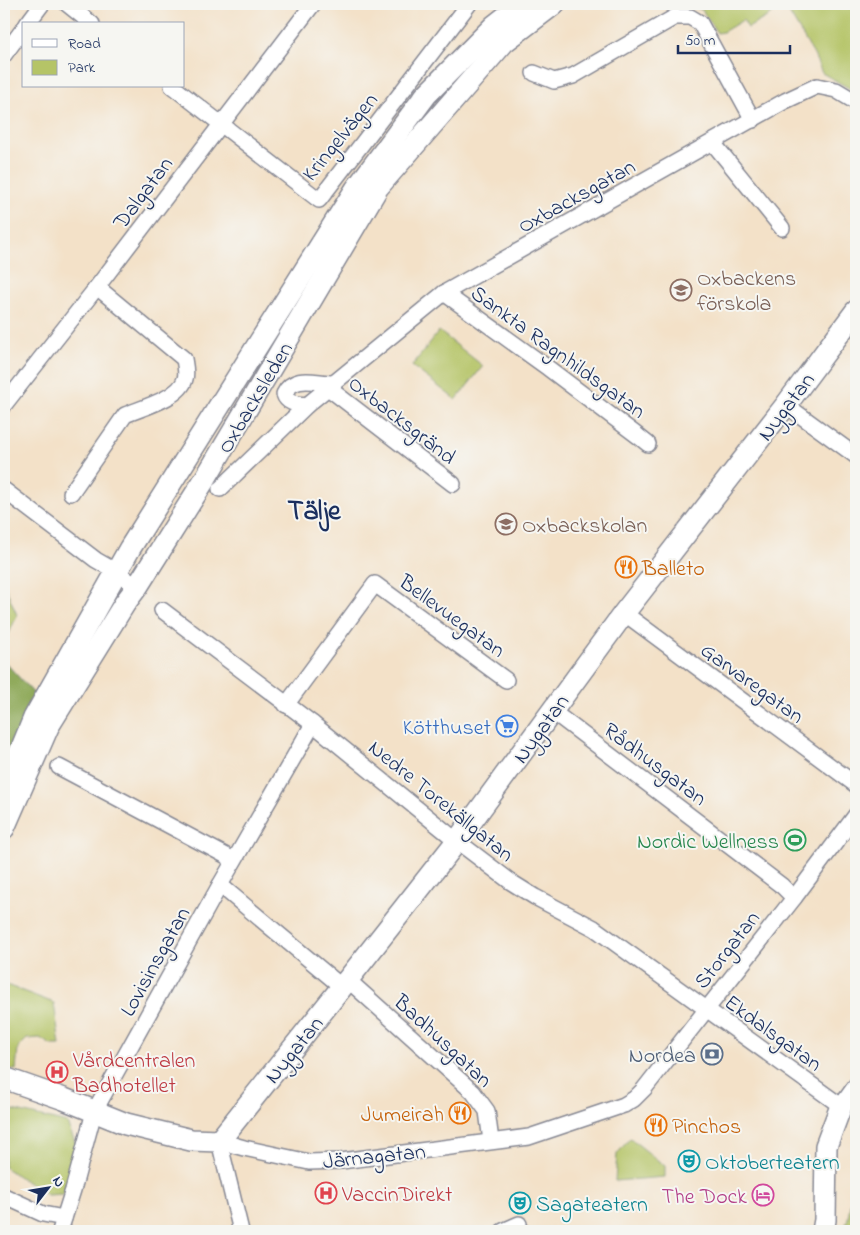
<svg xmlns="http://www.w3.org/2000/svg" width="860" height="1235" viewBox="0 0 860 1235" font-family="'Indie Flower',sans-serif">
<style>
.green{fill:#b5c467;stroke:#687a62}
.forest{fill:#90aa5c;stroke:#566c5d}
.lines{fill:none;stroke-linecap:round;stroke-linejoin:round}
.street-casing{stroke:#878893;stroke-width:18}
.secondary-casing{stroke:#878893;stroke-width:24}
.street{stroke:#fff;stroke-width:15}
.secondary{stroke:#fff;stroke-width:21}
.labels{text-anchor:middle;stroke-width:4;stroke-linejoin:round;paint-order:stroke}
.street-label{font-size:22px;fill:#1b2f5e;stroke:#f6f6f2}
.education-label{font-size:22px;fill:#785e54;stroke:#f6f6f2;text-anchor:start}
.food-label{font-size:22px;fill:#c56008;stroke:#f6f6f2;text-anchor:start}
.shop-label{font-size:22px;fill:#366cbe;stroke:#f6f6f2;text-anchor:end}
.leisure-label{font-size:22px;fill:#27864d;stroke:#f6f6f2;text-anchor:end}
.service-label{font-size:22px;fill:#4e5e75;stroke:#f6f6f2;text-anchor:end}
.health-label{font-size:22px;fill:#be3a42;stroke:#f6f6f2;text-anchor:start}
.culture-label{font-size:22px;fill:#0d838f;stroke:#f6f6f2;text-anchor:start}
.hotel-label{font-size:22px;fill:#b23c85;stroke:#f6f6f2;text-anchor:end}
.district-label{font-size:28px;font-weight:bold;fill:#1b2f5e;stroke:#f6f6f2}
</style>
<rect width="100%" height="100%" fill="#f6f6f2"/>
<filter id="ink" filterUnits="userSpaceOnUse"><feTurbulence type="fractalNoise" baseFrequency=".02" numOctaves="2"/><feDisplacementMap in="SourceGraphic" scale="10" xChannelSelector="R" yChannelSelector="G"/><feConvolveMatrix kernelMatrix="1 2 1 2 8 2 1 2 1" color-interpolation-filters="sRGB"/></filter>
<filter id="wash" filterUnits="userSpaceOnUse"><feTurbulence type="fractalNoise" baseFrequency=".0096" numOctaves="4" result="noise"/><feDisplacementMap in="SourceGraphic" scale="20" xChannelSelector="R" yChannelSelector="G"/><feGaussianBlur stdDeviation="1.12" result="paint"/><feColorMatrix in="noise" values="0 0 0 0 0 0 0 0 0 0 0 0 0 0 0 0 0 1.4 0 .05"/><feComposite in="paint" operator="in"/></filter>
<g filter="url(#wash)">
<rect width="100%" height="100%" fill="#f3e1c8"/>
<g class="green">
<polygon points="687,4 854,4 856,6 856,92 822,73 814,55 785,6 748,28 743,20 723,32 717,33 702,10"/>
<polygon points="439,331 483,366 456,400 412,366"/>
<polygon points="4,584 17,615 4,645"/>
<polygon points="4,984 54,1003 60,1045 51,1045 40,1038 27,1039 18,1048 16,1070 4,1069"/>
<polygon points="4,1108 67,1123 78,1149 64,1194 47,1195 4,1167"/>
<polygon points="630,1138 665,1166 665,1177 615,1181 617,1154"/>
<polygon points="856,1168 856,1225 851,1225 849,1231 844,1231 848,1218"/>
</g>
<polygon class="forest" points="4,661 37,697 4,784"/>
</g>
<g filter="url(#ink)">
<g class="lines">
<g class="street-casing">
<g id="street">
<polyline points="67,4 92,24"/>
<polyline points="27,24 42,4"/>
<polyline points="4,55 24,28"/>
<polyline points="534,73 554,81 573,76 675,17 690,17 700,23 753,120"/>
<polyline points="172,86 319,200 469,4"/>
<polyline points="713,143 782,228"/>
<polyline points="444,293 548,368 638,436 648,444"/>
<polyline points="327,387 453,484"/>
<polyline points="4,405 97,287 313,4"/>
<path d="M307,405C297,404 287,404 284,394C294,374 315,383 333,383"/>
<polyline points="786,405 856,456"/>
<polyline points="220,489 307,405 444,293 785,101 817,86 836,90 856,102"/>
<polyline points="4,490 79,547 96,560 117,572 137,587"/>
<path d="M71,493L125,415C141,408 180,398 185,379C187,373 185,365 184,359L97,287"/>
<polyline points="162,610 313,724 457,841 511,882 535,897 594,928 841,1106 856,1085"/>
<polyline points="624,613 856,785"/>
<polyline points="286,705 375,584 506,680"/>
<polyline points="552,711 782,886 794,898"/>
<polyline points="59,767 234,860"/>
<polyline points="220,885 342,987"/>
<polyline points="348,980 473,1092 487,1111 491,1141"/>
<polyline points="4,1196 43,1214 64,1218"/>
<polyline points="60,1231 73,1190 94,1112 220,885 313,724"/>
<polyline points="241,1231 219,1141 244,1148 309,1162 341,1161 529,1137 624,1105 634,1099 644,1089 794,898 856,815"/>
<polyline points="503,1231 519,1224"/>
</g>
</g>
<g class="secondary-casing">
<g id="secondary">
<polyline points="4,791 34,718 130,548 356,189 426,95 494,26 522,4"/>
<polyline points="4,828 48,727 125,603 137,587 205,479 378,187 504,42 554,4"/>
<polyline points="4,1078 64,1099 126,1124 191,1140 219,1141 342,987 457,841 624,613 786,405 856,311"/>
<polyline points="823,1231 825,1220 826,1146 841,1106"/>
</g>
</g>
<use href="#street" class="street"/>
<use href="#secondary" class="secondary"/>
</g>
</g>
<defs>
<g id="school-ring" transform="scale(1.125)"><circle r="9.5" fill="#f6f6f2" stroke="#8d6e63" stroke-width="1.5"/><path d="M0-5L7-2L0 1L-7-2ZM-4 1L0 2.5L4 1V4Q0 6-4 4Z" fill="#8d6e63"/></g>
<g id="restaurant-ring" transform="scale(1.125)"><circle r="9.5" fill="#f6f6f2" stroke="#e8710a" stroke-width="1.5"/><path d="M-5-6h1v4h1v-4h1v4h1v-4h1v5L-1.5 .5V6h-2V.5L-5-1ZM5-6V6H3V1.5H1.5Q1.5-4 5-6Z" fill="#e8710a"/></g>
<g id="supermarket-ring" transform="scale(1.125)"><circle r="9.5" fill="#f6f6f2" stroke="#3f7fe0" stroke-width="1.5"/><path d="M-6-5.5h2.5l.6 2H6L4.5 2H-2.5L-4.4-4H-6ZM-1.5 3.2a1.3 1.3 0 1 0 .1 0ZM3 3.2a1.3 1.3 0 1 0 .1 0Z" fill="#3f7fe0"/></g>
<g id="stadium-ring" transform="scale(1.125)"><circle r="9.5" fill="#f6f6f2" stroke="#2e9e5b" stroke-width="1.5"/><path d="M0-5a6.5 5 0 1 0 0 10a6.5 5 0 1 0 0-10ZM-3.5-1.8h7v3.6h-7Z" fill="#2e9e5b"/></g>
<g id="bank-ring" transform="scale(1.125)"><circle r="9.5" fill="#f6f6f2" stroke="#5c6f8a" stroke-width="1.5"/><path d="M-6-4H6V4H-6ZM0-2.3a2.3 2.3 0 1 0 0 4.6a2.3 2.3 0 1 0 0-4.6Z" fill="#5c6f8a"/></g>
<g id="hospital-ring" transform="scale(1.125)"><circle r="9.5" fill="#f6f6f2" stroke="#e0444e" stroke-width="1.5"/><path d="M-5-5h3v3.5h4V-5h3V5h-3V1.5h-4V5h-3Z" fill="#e0444e"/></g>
<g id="theatre-ring" transform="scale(1.125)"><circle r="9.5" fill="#f6f6f2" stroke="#0f9aa8" stroke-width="1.5"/><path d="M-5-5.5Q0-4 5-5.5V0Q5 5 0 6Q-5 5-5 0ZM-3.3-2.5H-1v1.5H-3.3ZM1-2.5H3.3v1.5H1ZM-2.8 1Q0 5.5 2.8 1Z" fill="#0f9aa8"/></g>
<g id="hotel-ring" transform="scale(1.125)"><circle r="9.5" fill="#f6f6f2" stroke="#d1479c" stroke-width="1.5"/><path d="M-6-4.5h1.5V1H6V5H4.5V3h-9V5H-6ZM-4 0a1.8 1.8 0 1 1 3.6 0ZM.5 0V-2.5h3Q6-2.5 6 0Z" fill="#d1479c"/></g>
</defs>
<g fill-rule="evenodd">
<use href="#school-ring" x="681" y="290"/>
<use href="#school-ring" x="506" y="524"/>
<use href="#restaurant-ring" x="626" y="567"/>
<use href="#supermarket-ring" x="507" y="726"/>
<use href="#stadium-ring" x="795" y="840"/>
<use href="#bank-ring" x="712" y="1054"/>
<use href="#hospital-ring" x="57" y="1072"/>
<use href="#restaurant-ring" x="460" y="1113"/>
<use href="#restaurant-ring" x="656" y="1125"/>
<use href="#theatre-ring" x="689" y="1161"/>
<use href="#hospital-ring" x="326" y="1193"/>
<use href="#hotel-ring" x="763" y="1195"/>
<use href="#theatre-ring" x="520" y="1203"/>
</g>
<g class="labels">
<g class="street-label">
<text transform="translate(339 136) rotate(-51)" y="8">Kringelvägen</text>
<text transform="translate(142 192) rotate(-53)" y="8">Dalgatan</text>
<text transform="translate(576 195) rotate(-29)" y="8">Oxbacksgatan</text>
<text transform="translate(559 351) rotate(36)" y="8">Sankta Ragnhildsgatan</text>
<text transform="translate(254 397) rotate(-59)" y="8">Oxbacksleden</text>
<text transform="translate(785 406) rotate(-53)" y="8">Nygatan</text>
<text transform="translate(403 419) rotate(38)" y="8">Oxbacksgränd</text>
<text transform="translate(453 615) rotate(36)" y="8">Bellevuegatan</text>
<text transform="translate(753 682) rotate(36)" y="8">Garvaregatan</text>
<text transform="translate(540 728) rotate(-54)" y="8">Nygatan</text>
<text transform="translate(656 763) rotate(37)" y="8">Rådhusgatan</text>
<text transform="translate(442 800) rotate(39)" y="8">Nedre Torekällgatan</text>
<text transform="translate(726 949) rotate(-52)" y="8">Storgatan</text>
<text transform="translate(154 961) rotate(-61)" y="8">Lovisinsgatan</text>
<text transform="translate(774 1032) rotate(36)" y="8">Ekdalsgatan</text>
<text transform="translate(444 1040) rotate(43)" y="8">Badhusgatan</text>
<text transform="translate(293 1049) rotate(-51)" y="8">Nygatan</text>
<text transform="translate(374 1155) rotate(-6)" y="8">Järnagatan</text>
</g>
<g class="education-label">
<text x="697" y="285">Oxbackens<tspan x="697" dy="25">förskola</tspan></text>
<text x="522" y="532">Oxbackskolan</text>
</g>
<g class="food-label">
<text x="642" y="575">Balleto</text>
<text x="444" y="1121" text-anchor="end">Jumeirah</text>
<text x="672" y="1133">Pinchos</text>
</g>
<g class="shop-label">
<text x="491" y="734">Kötthuset</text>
</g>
<g class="leisure-label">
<text x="779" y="848">Nordic Wellness</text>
</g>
<g class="service-label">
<text x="696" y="1062">Nordea</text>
</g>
<g class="health-label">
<text x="73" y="1067">Vårdcentralen<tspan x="73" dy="25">Badhotellet</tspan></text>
<text x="342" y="1201">VaccinDirekt</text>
</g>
<g class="culture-label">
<text x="705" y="1169">Oktoberteatern</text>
<text x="536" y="1211">Sagateatern</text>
</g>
<g class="hotel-label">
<text x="747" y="1203">The Dock</text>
</g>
<g class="district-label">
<text x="314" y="519">Tälje</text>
</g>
</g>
<rect width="860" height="1235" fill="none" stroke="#f6f6f2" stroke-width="20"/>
<rect x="22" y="22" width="162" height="65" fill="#f6f6f2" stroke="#9ea6b7"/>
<rect x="32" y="39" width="25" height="8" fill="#ffffff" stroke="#9ea6b7"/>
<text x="68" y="48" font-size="15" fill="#1b2f5e">Road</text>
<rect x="32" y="60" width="25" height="15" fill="#b5c467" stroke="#9ea6b7"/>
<text x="68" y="72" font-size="15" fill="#1b2f5e">Park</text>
<g transform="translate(48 1188) rotate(59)" stroke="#f6f6f2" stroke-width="4" paint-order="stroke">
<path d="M0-4L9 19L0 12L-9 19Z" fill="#1b2f5e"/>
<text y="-8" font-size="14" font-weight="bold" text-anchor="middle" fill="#1b2f5e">N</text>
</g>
<path d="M678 45v8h112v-8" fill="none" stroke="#1b2f5e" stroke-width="2.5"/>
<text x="685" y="45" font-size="15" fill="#1b2f5e" stroke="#f6f6f2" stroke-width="4" paint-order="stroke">50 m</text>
</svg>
